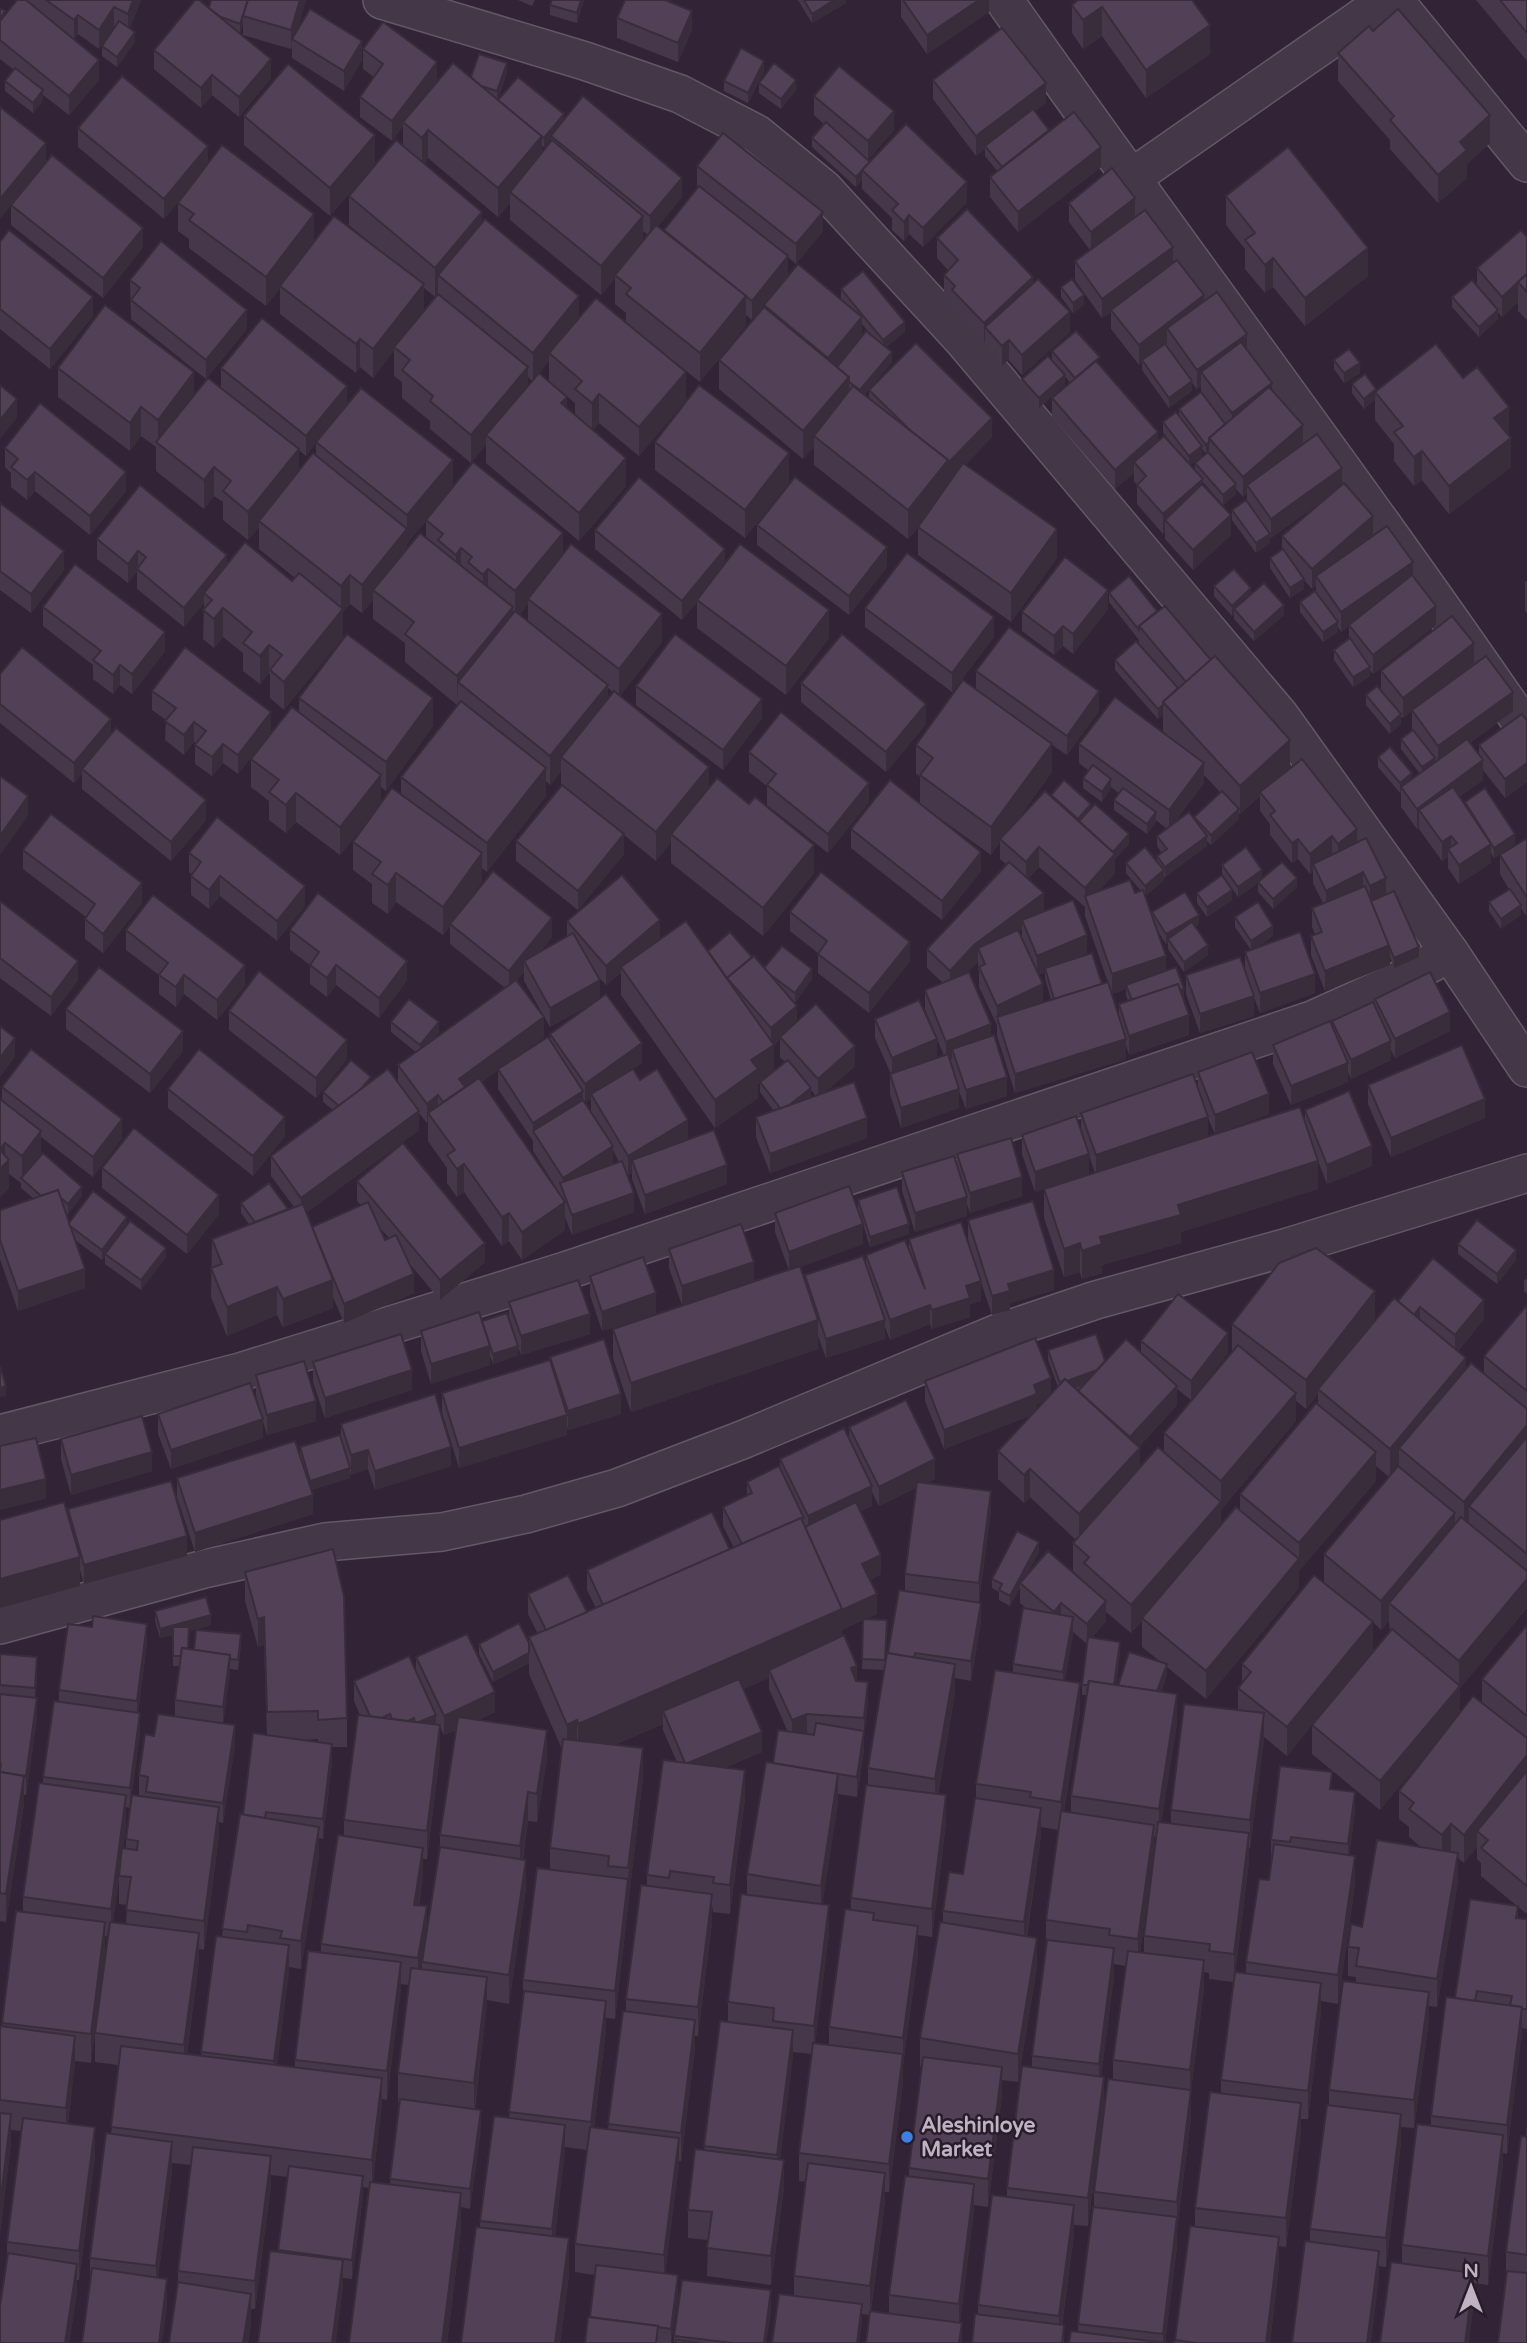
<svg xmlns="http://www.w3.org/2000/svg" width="1527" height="2343" viewBox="0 0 1527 2343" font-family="'Varela Round',sans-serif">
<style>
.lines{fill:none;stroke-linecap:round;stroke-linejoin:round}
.street-casing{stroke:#645767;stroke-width:40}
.street{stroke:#443747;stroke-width:37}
.wall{fill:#47374a;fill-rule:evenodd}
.shaded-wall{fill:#392d3c}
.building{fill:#524056;stroke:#392d3c;stroke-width:2}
.shop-dot{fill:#3f7fe0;stroke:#281c2b;stroke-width:2.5}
.labels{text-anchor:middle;stroke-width:5;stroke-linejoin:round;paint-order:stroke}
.poi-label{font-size:21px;font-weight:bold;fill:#c0b2c3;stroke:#281c2b;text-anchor:start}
</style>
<rect width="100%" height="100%" fill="#322436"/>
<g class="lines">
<g class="street-casing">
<g id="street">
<polyline points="382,0 585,61 680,94 757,134 824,189 964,341 1280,716 1450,953 1527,1068"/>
<path d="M1004,0C1176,245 1358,484 1527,731"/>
<polyline points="1394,0 1527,163"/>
<polyline points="1130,179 1387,0"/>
<polyline points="0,1434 240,1372 565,1271 1312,1020 1394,983 1450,953"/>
<polyline points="0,1625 204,1569 325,1542 442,1532 526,1514 617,1488 742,1440 998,1333 1096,1300 1288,1247 1527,1173"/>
</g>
</g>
<use href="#street" class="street"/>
</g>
<g class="wall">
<polygon points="17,0 141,0 130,28 135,42 117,67 102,56 102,46 115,27 114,26 99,49 78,34 74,39 99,80 69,115 43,95 43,100 33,113 5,91 5,81 14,70 0,59 0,8 5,15"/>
<polygon points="211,0 306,0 297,30 362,60 344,91 292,58 292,47 291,49 243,35 243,23 240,33 271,78 239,117 212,95 201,108 154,69 154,50 209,8"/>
<polygon points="518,0 535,0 532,6"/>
<polygon points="584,0 577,23 550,15 550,5"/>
<polygon points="798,0 846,0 846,3 812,23"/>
<polygon points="901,0 989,0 989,12 927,54 901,17"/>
<polygon points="1192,0 1210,54 1146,98 1102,36 1083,49 1072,33 1072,5"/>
<polygon points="1476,0 1527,0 1527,61"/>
<polygon points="617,18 692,30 678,62 617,38"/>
<polygon points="1373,31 1490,143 1467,164 1467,178 1438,203 1390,149 1390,140 1338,81 1338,53"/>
<path d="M363,49L437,81L427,94L471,77L507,73L498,99L564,120L682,197L658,226L664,230L698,187L697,186V166L823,231L796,264L788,257V276L752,320L746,315V325L700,382L632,328L686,400L639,456L599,423L593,430L626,486L579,541L486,463V445L471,463L430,429V421L402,398V382L394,376V350L373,378L360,367L356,373L280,314V288L266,306L189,248V239L178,231V203L185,193L164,219L78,147V128L208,163L314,241L373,245L349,225V196L403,147V126L392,141L360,117V97L374,77L363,69ZM551,139V142L542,153V146L544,147ZM428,158L498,217L510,203V220L601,295L615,278V304L626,313V323L579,318L482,223L424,164ZM643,231L648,235L643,241ZM424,288L435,297L438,293L424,311ZM549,361V381L539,373ZM528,377L532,381L528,385ZM563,393L575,403V415L567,408Z"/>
<polygon points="764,71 748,103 724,91 724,81"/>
<polygon points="933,80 1046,103 1034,112 1049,131 1101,167 1018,232 990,197 990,177 998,172 985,156 985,149 976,156 933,99"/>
<polygon points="759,83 796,90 781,109 759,93"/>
<polygon points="814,96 894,130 868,160 967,202 923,247 909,234 904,241 892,230 892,218 862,189 862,180 856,187 812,147 812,138 824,124 814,115"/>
<polygon points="244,116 375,163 330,216 244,145"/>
<polygon points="1226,196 1368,276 1305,326 1273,287 1265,293 1245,269 1245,249 1226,225"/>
<path d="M1069,203L1135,217L1173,263L1247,351L1303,444L1342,485L1373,535L1413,577L1436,625L1373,674L1370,670V676L1353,687L1334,660V650L1349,639V626L1341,632L1338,627V632L1323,642L1300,612V602L1316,592V585L1312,589L1304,580V589L1290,598L1270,568V558L1282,550V536L1322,501L1271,538L1270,536V543L1256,553L1232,520V510L1247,501V493L1243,497L1236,489V494L1223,505L1203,482V485L1231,535L1193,570L1165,539V532L1163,534L1137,504V485L1134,481V473L1115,489L1052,417V398L1070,383L1065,376V385L1039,408L1022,389V379L1052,361V351L1100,366L1158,440L1175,448L1163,432V422L1179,415V409L1226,424L1201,391V386L1197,389L1192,383V391L1169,408L1142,370V362L1139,365L1111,329V312L1102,318L1075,280V261L1090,250L1069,222ZM1202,449L1206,454L1195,463V470L1190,465L1202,456Z"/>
<polygon points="11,205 143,247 103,298 11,225"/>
<polygon points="1527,237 1527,320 1518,311 1518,302 1502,317 1498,312 1498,319 1479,337 1452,307 1452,297 1477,286 1477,268"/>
<polygon points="937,238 1033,284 1070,332 1022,375 1009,360 1002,365 985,347 985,341 984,343 952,309 952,302 944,294 944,275 948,270 937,258"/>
<polygon points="0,242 93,316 50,369 0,329"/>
<polygon points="130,280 247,329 206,379 131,319"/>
<polygon points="1061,287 1084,305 1073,313 1061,297"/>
<path d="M841,289L905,332L886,347L892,362L864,395L869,398V390L992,437L965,465L1057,558L1011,622L918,555V527L908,539L814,465V447L803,459L719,389V360L764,307V305L843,302L841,299ZM862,324L872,336H862Z"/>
<polygon points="1334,360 1360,373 1344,383 1334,369"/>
<path d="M58,368L194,396L221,388V368L347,404L453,487L563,554L662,642L620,696L709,787L814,873L763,936L671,863V842L656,861L624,835V854L578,910L516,861V841L561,786V772L550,785L546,781V796L487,872L482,868V881L461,911L552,937L540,952L567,936V921L660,939L708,951L752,957L764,968L812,979L795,1003L797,1022L855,1066L825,1092L867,1138L770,1173L756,1137V1117L774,1111L760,1092V1083L758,1084V1098L715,1128L621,995V973L606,985L598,976L600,998L642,1063L633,1069L640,1080L688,1139L727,1184L645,1214L632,1179V1173L628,1175L634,1212L572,1235L565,1217V1230L522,1260L509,1241L502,1246L464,1192L457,1197L447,1183V1168L428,1141V1122L427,1123L419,1113V1130L306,1213L312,1227L361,1205L357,1201V1181L485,1262L440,1300L409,1263L414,1293L344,1323L333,1297V1308L283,1327L277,1315L227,1336L211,1297L212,1239L249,1224L241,1213V1203L288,1209L294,1207L271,1176V1156L333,1110L323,1102V1092L371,1082L398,1083V1065L416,1052L391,1032V1022L439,1032L431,1042L505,988L450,944V926L443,935L396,902L388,914L372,903V884L353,870V842L379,806L340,855L296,822L286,833L269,820V801L251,787V759L299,712V698L433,726L386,791L381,787V803L401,795V777L458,704L457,705L405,662V643L373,619V600L362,613L350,604L343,612V637L284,710L270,698V674L269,673L260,684L243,671V653L223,637L214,648L203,639L204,603L184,627L137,589V572L128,583L97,559V539L227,564L292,581L295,578L259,549V527L248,540L223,520V502L214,496L204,509L156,471V447L141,436L130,451L58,397ZM316,443V456L299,471V450L306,456ZM426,521V537L407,549V543ZM528,604V621L520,614ZM608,688L613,692L608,699ZM524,972V981L550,1027L595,1002L550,1034V1039L507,1064L544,1037L517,980ZM780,1039V1057L785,1062L774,1071V1045ZM498,1070V1089L533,1141V1151L560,1193L482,1082ZM811,1090L816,1096L811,1097ZM591,1099V1112L585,1103ZM613,1150L619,1162L613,1164ZM379,1227L389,1238L385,1240Z"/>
<polygon points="1352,384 1509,436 1511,467 1449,514 1422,480 1414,486 1394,461 1394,444 1375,420 1375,399 1364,409 1352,393"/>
<polygon points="655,442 789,482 745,538 655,470"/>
<polygon points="5,448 126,491 90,535 35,491 27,500 11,487 11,473 5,467"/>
<polygon points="0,503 64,570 31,613 0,590"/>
<polygon points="757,525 887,567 849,615 757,545"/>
<polygon points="595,530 725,563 829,638 786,695 697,628 697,602 682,620 595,549"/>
<polygon points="1527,581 1527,613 1525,611 1525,582"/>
<polygon points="1214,586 1251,594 1284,615 1254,641 1234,619 1234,614 1232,616 1214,596"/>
<path d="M1109,593L1157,611L1290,768L1357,842L1419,957L1394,968L1390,957V965L1325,991L1311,955V936L1315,934L1312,927V908L1323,903L1313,883V871L1310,874L1298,859L1292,863L1270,835V824L1260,811V796L1240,814L1239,813V819L1211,845L1207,841V846L1165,877L1164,876V880L1145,896L1144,894L1152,917V912L1199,924L1195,927L1208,955L1184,972L1168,949V943L1166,944L1156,928L1166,970L1184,998L1183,999L1189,1035L1129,1055L1126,1045V1059L1015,1093L997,1036V1025L979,987V971L978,968V962L966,973L991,1036L1007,1096L966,1109L959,1091V1108L901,1128L890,1094V1074H891L875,1038V1019L937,1058L944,1056L925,1009V990L943,983L927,968V949L1006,864L1000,859V842L991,855L934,814L981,871L942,920L851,848V829L920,803V777L916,774V745L976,689V671L1099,711L1067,755L1052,745V772L1013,826L1051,796V795L1091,808L1129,844L1115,859V873L1099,891L1135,893L1141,891L1126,873V863L1157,862V856L1162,853L1157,846V836L1167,829L1156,820V822L1147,834L1114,810V800L1119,793L1111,787L1102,802L1083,788V778L1089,771L1079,763V744L1169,737L1163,731V715L1158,719L1115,670V660L1139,645V640L1109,602ZM1204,775L1220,792L1194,817V819L1173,824L1204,783ZM1039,867L1085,907V916L1112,994L1126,989V995L1128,1001L1119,1004V1017L1087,954L1044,911L1028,879ZM1022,929V939L1018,932ZM1045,972V978L1051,1000L1043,1003L1038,975Z"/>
<polygon points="43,607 165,651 132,694 120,685 113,694 93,679 93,665 43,626"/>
<polygon points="865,608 994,637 952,692 865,627"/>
<polygon points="1108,609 1073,654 1063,646 1054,655 1022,631 1022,612"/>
<polygon points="1474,663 1433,694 1513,711 1470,743 1479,755 1479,745 1527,721 1527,782 1505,798 1483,770 1483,780 1459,797 1465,805 1465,802 1515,844 1494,858 1491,853 1491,863 1459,884 1448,868 1448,857 1442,861 1419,829 1419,827 1417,829 1401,807 1401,792 1400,793 1378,767 1378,757 1412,779 1420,774 1401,749 1401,739 1412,731 1412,711 1403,718 1401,716 1401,724 1390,734 1366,705 1366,695 1381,690 1381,671"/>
<polygon points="0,674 111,734 206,820 171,861 82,789 82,773 74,783 0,723"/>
<polygon points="801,683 926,724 886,772 801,702"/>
<polygon points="636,686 762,718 723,770 636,705"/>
<polygon points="152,691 271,732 238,774 223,763 212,776 195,764 195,745 196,743 194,742 184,755 165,740 166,720 152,710"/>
<polygon points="749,752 869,802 828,853 767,805 767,786 749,772"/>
<polygon points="1527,838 1526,916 1521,908 1521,915 1501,929 1489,911 1489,902 1509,889 1500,874 1500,855"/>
<polygon points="23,850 142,903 103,953 85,939 85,919 86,917 23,869"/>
<polygon points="189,853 305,906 277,941 220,896 209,909 191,895 191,876 192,874 189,872"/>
<polygon points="1222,865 1262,879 1297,887 1273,909 1258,892 1258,883 1238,897 1222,874"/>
<polygon points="1197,893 1232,900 1207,917 1197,903"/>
<polygon points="0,901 78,980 51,1016 0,978"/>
<polygon points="790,912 910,961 869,1013 818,973 818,953 790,931"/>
<polygon points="1235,917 1273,936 1256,948 1315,993 1260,1013 1253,995 1254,1016 1200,1033 1186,994 1186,975 1245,971 1245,952 1251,950 1235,927"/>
<polygon points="126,930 245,985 217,1020 184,994 176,1007 159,994 159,975 126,950"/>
<polygon points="290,930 407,980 379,1018 336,985 327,997 310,984 310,965 290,950"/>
<polygon points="1375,999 1450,1031 1395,1058 1391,1050 1391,1060 1351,1079 1348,1072 1348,1082 1291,1105 1273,1064 1273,1045 1332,1026 1332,1021 1375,1007"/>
<polygon points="66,1009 183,1051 150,1093 66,1029"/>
<polygon points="229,1011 347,1059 316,1098 229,1030"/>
<polygon points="1198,1072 1269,1114 1215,1134 1208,1118 1208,1136 1305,1121 1305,1110 1372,1166 1327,1184 1318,1161 1318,1189 1181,1232 1181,1243 1102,1265 1102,1273 1082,1279 1080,1272 1064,1277 1044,1218 1044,1189 1095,1173 1081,1132 1081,1113 1198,1088"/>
<polygon points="1368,1085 1485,1118 1391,1157 1368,1104"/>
<polygon points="2,1087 122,1138 93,1177 41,1137 41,1155 82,1196 68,1214 65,1211 69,1223 127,1224 166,1257 141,1290 105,1264 105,1256 102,1260 75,1240 85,1288 18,1311 0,1259 0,1210 33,1198 21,1188 21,1183 9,1174 9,1188 0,1197"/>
<polygon points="168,1089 285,1136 253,1176 168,1108"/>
<polygon points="1022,1135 1089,1174 1035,1192 1022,1154"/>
<polygon points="957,1154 1022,1196 970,1213 967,1204 967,1216 915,1232 902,1191 902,1172 957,1167"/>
<polygon points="102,1168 219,1214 187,1254 102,1188"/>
<polygon points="858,1200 909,1234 870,1247 863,1224 863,1244 800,1267 805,1280 805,1275 866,1264 866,1255 909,1248 909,1239 978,1273 968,1240 968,1220 1054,1290 1010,1303 1010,1310 992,1315 981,1282 981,1301 970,1304 970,1317 932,1329 930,1324 890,1340 885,1327 885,1339 826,1358 818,1336 818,1349 631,1412 613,1358 613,1329 789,1270 775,1232 775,1213 858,1210"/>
<polygon points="741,1224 682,1305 669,1268 669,1249"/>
<polygon points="1458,1244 1516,1260 1497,1284 1458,1254"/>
<polygon points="590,1276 656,1313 602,1331 590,1295"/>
<polygon points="1527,1278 1527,1294 1524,1291 1524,1281"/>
<path d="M1398,1301L1484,1319L1458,1351L1466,1368L1484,1373V1356L1527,1305V1608L1460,1688V1713L1482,1703V1679L1527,1625V1914L1518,1907V1918L1527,1919V2029L1522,2028L1507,2154L1503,2153V2163L1488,2285L1474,2283V2301L1402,2264V2245L1431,2126V2116L1455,1998L1517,1906L1481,1876V1863L1477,1859V1847L1464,1863L1458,1858V1881L1437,2007L1429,2006V2020L1414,2128L1401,2127V2143L1386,2267L1379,2266V2279L1310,2242V2229L1329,2105V2090L1356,1982V1977L1348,1976V1947L1421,1847L1409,1837V1827L1399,1819V1791L1438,1740L1380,1810L1312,1754V1725L1287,1756L1264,1737L1250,1848H1249V1862L1234,1982L1209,1979V1973L1204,1972V1989L1191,2090V2118L1177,2230V2246L1165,2343L1078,2332V2324L1094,2207V2192L1113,2080V2060L1126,1966L1114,1964V1977L1101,2076L1104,2105L1088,2226L1074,2225V2234L1062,2325L1064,2343L978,2315V2305L1007,2197V2188L1032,2068V2056L1046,1949V1920L1058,1830L1041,1827V1836L1027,1936L1037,1966L1018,2082L1002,2080V2095L988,2207L974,2205L960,2323H962V2343H866L869,2315L862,2314L859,2343H772L794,2296V2276L806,2182L799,2181V2153L812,2054L793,2052L780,2159L784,2188L771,2285L707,2276L708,2240L688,2238V2210L704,2150L728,2022V2002L747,1894V1874L773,1763L788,1732L769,1689V1678L743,1689L762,1752L724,1768L745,1799L730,1914L713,1912L712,1905V1923L698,2036H695V2048L681,2161H679L665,2274L678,2295L671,2343H585L590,2317L595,2275L575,2272V2244L587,2150L565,2147L555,2237L569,2275L560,2343H461L480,2227V2221L509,2118L523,1996V1980L550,1869V1848L562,1749L529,1674V1663L493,1682L479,1654V1644L529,1643V1637L538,1634L528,1614V1594L587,1612L596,1608L587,1590V1570L730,1550L734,1548L723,1526V1507L747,1496V1482L780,1469V1459L849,1440V1427L935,1479L927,1483L991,1510L979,1602L981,1622L971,1681L955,1678V1693L938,1794L946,1823L932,1937L918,1935V1954L903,2066V2082L889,2192H885V2201L871,2311L889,2314V2295L909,2176V2168L922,2066H920V2038L943,1922V1911L963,1874L976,1799V1784L1013,1673V1664L1027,1609L1020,1603V1587L1010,1606L999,1600V1592L992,1588V1579L1039,1552L1025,1577L1084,1581L1073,1571V1543L1076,1540L1030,1497L1024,1503L998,1479V1451L1032,1415L944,1449L925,1401V1381L1051,1395L1058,1387L1048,1360V1350L1105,1361L1141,1353V1341L1228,1353L1191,1400L1177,1389V1405L1139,1447L1140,1467L1164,1452V1433L1232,1352V1324L1375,1320L1357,1343ZM1318,1394V1405L1240,1494V1510L1221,1524V1510L1296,1421V1401L1306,1409ZM1046,1400L1037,1410V1404ZM1376,1466L1389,1477L1324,1554V1582L1354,1607L1242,1664V1683L1238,1688V1710L1171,1810V1824L1161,1823L1177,1723L1161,1692L1167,1674V1667L1206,1699L1299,1588V1571L1376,1481ZM916,1488L905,1574V1591L885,1664L887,1620L865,1619L877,1614L870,1580L881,1574L860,1511L872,1506V1492L879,1506ZM1106,1612L1131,1633L1142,1621V1647L1161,1662L1118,1686L1116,1685L1120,1651L1092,1638L1106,1621ZM863,1620L862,1669L884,1670L868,1768V1786L851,1898V1910L829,2027V2045L815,2043L829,1933L822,1904L838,1802V1794L857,1797L864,1750V1737L868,1701L857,1681L842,1636V1630ZM1389,1621L1390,1632L1314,1723L1373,1650V1622L1381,1630ZM1073,1632L1087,1644L1082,1685V1695H1087L1071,1796V1813L1064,1812L1080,1712L1065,1681ZM663,1724V1730L677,1762L647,1875V1886L626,1999V2011L608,2129L594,2127L606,2030V2018L615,2019L643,1777L614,1745ZM1154,1837H1157L1144,1936V1953L1140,1952L1154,1854Z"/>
<polygon points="509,1302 590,1334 521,1355 518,1347 518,1355 493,1364 490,1356 490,1365 431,1384 421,1351 421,1331 482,1321 509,1319"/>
<polygon points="550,1357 621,1414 568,1430 567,1426 567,1435 459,1468 442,1412 442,1393 550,1362"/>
<polygon points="313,1362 412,1390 325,1418 313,1382"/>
<polygon points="256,1375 316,1421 267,1435 263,1421 263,1438 171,1469 158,1434 158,1414 260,1411 256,1395"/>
<polygon points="341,1424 451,1466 375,1490 368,1469 351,1475 350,1472 350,1478 311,1490 313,1514 195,1552 177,1497 177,1478 300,1455 300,1447 341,1439"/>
<polygon points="61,1439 152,1471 71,1495 61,1459"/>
<polygon points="68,1509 187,1556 84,1584 80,1570 80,1586 68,1516"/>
<path d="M245,1572L347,1718V1747H332V1763L323,1839L319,1838V1855L301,1969L289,1967L277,2065L295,2067V2060L321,1952V1944L344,1836V1820L360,1715L354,1701V1681L416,1671V1657L495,1712L478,1720L547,1758L537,1822L528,1821L523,1860L526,1889L509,2004L487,2000L475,2109L481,2129L470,2209L461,2207V2229L447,2343H349L369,2188L363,2187V2196L352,2279L343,2278V2288L278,2252L288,2177L271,2175V2185L255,2309H251V2322L248,2343H169L178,2286V2271L191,2165L172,2163V2171L158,2277L167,2307L90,2283V2258L111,2134L118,2065L95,2062V2033L108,1937L105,1936V1951L91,2063L75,2061L68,2124L95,2156L79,2280H77V2292L69,2343H0L7,2258V2242L21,2131L11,2130V2143L0,2233V2026H2L23,1912V1897L43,1783V1777L59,1702V1690L147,1643L138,1713L140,1732L130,1808L126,1807V1823L123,1848H126V1839L146,1797L139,1795V1775L154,1736L175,1716V1700L180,1666H173V1635L160,1638L155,1621V1611L211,1625L189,1631L188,1649L194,1650L241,1644L238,1670L230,1669L223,1723L235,1745L223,1823L219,1822V1836L204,1950L199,1949V1961L187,2054L201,2056L243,1815L267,1735L264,1645L258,1647L245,1601ZM440,1727L444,1735L456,1730L440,1835V1847L422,1962V1969H421L419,1905L423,1876V1859H427L440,1754ZM318,1739V1742L301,1740ZM119,1878V1904L127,1905L126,1924L113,1922ZM401,1984L409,1985L398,2073V2102H400L390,2184L373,2182L382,2099L387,2100Z"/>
<polygon points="0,1654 37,1677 35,1698 37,1718 26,1795 24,1795 24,1804 6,1922 0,1921"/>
<polygon points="1332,1789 1355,1812 1349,1855 1355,1884 1338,2004 1321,2001 1321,2012 1308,2119 1301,2119 1301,2132 1286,2247 1279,2246 1279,2265 1270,2343 1171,2343 1175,2342 1190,2226 1195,2227 1195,2208 1221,2093 1221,2080 1246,1974 1246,1962 1269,1880 1272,1859 1271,1859 1271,1840"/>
<polygon points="1527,2121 1527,2343 1506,2280 1506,2252 1526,2137"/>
<polygon points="771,2310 766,2343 674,2343 674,2336"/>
</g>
<g class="shaded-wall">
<polygon points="133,0 141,0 128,34 128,14"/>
<polygon points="248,0 243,16 243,23 240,34 240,24"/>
<polygon points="300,0 306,0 294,40 292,39 291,49 291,30"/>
<polygon points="581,0 584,0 577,23 577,13"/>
<polygon points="834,0 846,0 846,3 812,23 812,14"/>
<polygon points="979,0 989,0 989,12 927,54 927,35"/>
<polygon points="114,7 114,26 99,49 99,30"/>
<polygon points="1102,7 1102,36 1083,49 1083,20"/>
<polygon points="692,11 692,30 678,62 678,43"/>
<polygon points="78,15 78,34 74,39 74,20"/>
<polygon points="1210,25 1210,54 1146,98 1146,70"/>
<polygon points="135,32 135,42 117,67 117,57"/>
<polygon points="362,41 362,60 344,91 344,71"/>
<polygon points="271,59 271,78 239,117 239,97"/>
<polygon points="99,60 99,80 69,115 69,96"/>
<polygon points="764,61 764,71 748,103 748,93"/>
<polygon points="437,62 437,81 405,124 403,122 403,126 392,141 392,121"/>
<polygon points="507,63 507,73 497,101 497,91"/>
<polygon points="212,75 212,95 201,108 201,88"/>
<polygon points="796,80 796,90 781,109 781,99"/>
<polygon points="1046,83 1046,103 987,148 985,146 985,149 976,156 976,136"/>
<polygon points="43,90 43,100 33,113 33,103"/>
<polygon points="894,111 894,130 868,160 868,141"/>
<polygon points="564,114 564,123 551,136 551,139 544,147 544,138"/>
<polygon points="1490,115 1490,143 1467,164 1467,178 1438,203 1438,175 1460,142"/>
<polygon points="428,130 428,158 422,166 422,138"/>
<polygon points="375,135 375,163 330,216 330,188"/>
<polygon points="542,136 542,165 510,192 510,203 498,217 498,188"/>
<polygon points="46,143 46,163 0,219 0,199"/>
<polygon points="208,146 208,166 164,219 164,199"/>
<polygon points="1101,147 1101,167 1018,232 1018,212"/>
<polygon points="862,170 862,180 856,187 856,177"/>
<polygon points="682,178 682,197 650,236 650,216"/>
<polygon points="967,182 967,202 923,247 923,228"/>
<polygon points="1135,198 1135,217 1091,252 1091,232"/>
<polygon points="482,212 482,241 438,275 438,293 435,297 435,268"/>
<polygon points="823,212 823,231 796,264 796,244"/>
<polygon points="314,214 314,242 280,286 280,288 266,306 266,277"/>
<polygon points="909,215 909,234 904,241 904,222"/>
<polygon points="643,216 643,244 615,275 615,278 601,295 601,266"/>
<polygon points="143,228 143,247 103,298 103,278"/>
<polygon points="1173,247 1173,266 1111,310 1111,312 1102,318 1102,299"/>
<polygon points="1368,248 1368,276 1305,326 1305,298"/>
<polygon points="788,256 788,276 752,320 752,301"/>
<polygon points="1273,258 1273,287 1265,293 1265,265"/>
<polygon points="1033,277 1033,296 985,327 985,341 984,343 984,323"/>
<polygon points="1518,283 1518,302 1502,317 1502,297"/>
<polygon points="424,284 424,313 394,347 394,350 373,378 373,349"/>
<polygon points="1084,295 1084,305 1073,313 1073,303"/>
<polygon points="1204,295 1204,315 1167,328 1167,343 1139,365 1139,345"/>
<polygon points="579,296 579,325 549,353 549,361 533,381 533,353"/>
<polygon points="746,296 746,325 700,382 700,353"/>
<polygon points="93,297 93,316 50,369 50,349"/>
<polygon points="247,310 247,329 206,379 206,360"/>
<polygon points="1498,310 1498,319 1479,337 1479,327"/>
<polygon points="1070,312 1070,332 1022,375 1022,355"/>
<polygon points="862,317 862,337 828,377 828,358"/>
<polygon points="905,322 905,332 883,350 883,340"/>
<polygon points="1247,334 1247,353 1201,372 1201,386 1197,389 1197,370"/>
<polygon points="360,339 360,367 356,373 356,344"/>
<polygon points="1009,340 1009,360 1002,365 1002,346"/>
<polygon points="892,352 892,362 860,400 860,390"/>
<polygon points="1360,363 1360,373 1344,383 1344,373"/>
<polygon points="528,367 528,395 486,435 486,445 471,463 471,435"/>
<polygon points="194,372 194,400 158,444 158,420"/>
<polygon points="686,372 686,400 639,456 639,427"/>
<polygon points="1065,375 1065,385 1039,408 1039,398"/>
<polygon points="849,377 849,405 814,436 814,447 803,459 803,431"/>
<polygon points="1192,381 1192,391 1169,408 1169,398"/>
<polygon points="1272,383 1272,402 1232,432 1232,413"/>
<polygon points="347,386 347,405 306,456 306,436"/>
<polygon points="1376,389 1375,399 1364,409 1364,399"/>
<polygon points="599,394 599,423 592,431 592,403"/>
<polygon points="567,397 567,425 561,403"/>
<polygon points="17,399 17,418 0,439 0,420"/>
<polygon points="141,407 141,436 130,451 130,423"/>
<polygon points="1509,407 1509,436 1494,418"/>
<polygon points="992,418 992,437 948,482 948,489 908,539 908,510 948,460"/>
<polygon points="1303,425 1303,445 1247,485 1247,493 1243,497 1243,477"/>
<polygon points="1158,432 1158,452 1134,462 1134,473 1115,489 1115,470"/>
<polygon points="1511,438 1511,467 1449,514 1449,486"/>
<polygon points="1209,442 1209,452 1206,454 1206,445"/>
<polygon points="1202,446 1202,456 1189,466 1189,456"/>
<polygon points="299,449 299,478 259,521 259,527 248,540 248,512"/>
<polygon points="1422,451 1422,480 1414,486 1414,457"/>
<polygon points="789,453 789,482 745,538 745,510"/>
<polygon points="626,458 626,486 579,541 579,513"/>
<polygon points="453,460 453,489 407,543 407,557 373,590 373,600 362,613 362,585 407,529 407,515"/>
<polygon points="214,467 214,496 204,509 204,480"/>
<polygon points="1342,468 1342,487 1271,538 1271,519"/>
<polygon points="35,472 35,491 27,500 27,480"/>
<polygon points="126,472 126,491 90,535 90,516"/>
<polygon points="1203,479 1203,498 1165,520 1165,532 1163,534 1163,514"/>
<polygon points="1236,484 1236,494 1223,505 1223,495"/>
<polygon points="1231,515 1231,535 1193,570 1193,550"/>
<polygon points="1373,516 1373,535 1316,576 1316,585 1312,589 1312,569"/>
<polygon points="1057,529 1057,558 1011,622 1011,593"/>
<polygon points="563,533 563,561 528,599 528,604 515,620 515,591"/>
<polygon points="1270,534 1270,543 1256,553 1256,543"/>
<polygon points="887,547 887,567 849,615 849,596"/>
<polygon points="461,548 461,576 456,583 456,555"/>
<polygon points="725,549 725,568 697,600 697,602 682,620 682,601"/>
<polygon points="64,551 64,570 31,613 31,594"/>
<polygon points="138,551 138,570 137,569 137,572 128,583 128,564"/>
<polygon points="227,555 227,574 204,593 204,603 184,627 184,608"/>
<polygon points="1413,562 1413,582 1341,632 1341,612"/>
<polygon points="488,569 488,598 483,603 483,575"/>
<polygon points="350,575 350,604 343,612 343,637 284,710 284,682 341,611 341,586"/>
<polygon points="1304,579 1304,589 1290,598 1290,588"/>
<polygon points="1251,588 1251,598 1234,609 1234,614 1232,616 1232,606"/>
<polygon points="1108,590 1108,609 1073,654 1073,634"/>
<polygon points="1284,605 1284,615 1254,641 1254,632"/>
<polygon points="1436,606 1436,625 1373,674 1373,655"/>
<polygon points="513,607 513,635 458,682 457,705 457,676"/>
<polygon points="223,608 223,637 214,648 214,619"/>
<polygon points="829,610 829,638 786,695 786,666"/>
<polygon points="662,614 662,642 619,697 619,669"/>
<polygon points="994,617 994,637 952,692 952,673"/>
<polygon points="1338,622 1338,632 1323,642 1323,632"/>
<polygon points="1063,626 1063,646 1054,655 1054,636"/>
<polygon points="165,632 165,651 132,694 132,674"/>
<polygon points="1474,643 1474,663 1403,718 1403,698"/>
<polygon points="269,645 269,673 260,684 260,656"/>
<polygon points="120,665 120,685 113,694 113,675"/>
<polygon points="1370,667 1370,676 1353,687 1353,677"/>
<polygon points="608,685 608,713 561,757 561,772 550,785 550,756"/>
<polygon points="1099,691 1099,711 1067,755 1067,736"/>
<polygon points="1513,692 1513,711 1438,766 1438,746"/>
<polygon points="433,698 433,726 386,791 386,762"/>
<polygon points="762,699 762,718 723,770 723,750"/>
<polygon points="926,704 926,724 886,772 886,752"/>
<polygon points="1163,705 1163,715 1158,719 1158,709"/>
<polygon points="271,712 271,732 238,774 238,755"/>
<polygon points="1401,714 1401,724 1390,734 1390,724"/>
<polygon points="111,719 111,738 82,769 82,773 74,783 74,763"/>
<polygon points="194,722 194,742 184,755 184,735"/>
<polygon points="1290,740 1290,768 1260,792 1260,796 1240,814 1240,786"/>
<polygon points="223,744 223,763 212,776 212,757"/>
<polygon points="1052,744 1052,772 1002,840 1000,839 1000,842 991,855 991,827"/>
<polygon points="1435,758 1435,768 1422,777 1422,767"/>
<polygon points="1483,760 1483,780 1427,821 1419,810 1419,827 1417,829 1417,809"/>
<polygon points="1204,763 1204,783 1169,830 1169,810"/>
<polygon points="1527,763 1527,782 1505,798 1505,779"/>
<polygon points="709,767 709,796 671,834 671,842 656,861 656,832"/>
<polygon points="546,768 546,796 487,872 487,843"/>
<polygon points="1412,773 1412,783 1401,787 1401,792 1400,793 1400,783"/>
<polygon points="381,775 381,803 340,855 340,827"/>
<polygon points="1111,779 1111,789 1102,802 1102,792"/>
<polygon points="869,783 869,802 828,853 828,834"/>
<polygon points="296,793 296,822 286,833 286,805"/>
<polygon points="28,796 28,816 0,855 0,836"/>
<polygon points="206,800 206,820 171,861 171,842"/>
<polygon points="1091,804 1091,814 1078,822 1078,819"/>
<polygon points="1239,809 1239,819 1211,845 1211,835"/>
<polygon points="1156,812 1156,822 1147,834 1147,824"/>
<polygon points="1357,829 1357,848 1338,863 1338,844"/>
<polygon points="624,834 624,854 578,910 578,891"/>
<polygon points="1129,834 1129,844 1115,859 1115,873 1087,904 1085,896 1085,888 1113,852"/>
<polygon points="1515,834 1515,844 1494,858 1494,848"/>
<polygon points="1207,836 1207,846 1165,877 1165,867"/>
<polygon points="1332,836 1332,856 1313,864 1313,871 1310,874 1310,854"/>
<polygon points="1451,836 1451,853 1448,849 1448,857 1442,861 1442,842"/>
<polygon points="1298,839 1298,859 1292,863 1292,843"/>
<polygon points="1491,844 1491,863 1459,884 1459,865"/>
<polygon points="814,845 814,873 763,936 763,908"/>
<polygon points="1039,847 1039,867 1026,881 1026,862"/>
<polygon points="981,852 981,871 942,920 942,901"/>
<polygon points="482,853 482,881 443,935 443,907"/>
<polygon points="1164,870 1164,880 1145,896 1145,886"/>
<polygon points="1262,870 1262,880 1238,897 1238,887"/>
<polygon points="1363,872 1363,892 1326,910 1326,891"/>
<polygon points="396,873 396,902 388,914 388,885"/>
<polygon points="220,876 220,896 209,909 209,890"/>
<polygon points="1297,878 1297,887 1273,909 1273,899"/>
<polygon points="1386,878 1386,897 1370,902 1370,886"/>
<polygon points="142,883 142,903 103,953 103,934"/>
<polygon points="305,886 305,906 277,941 277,921"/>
<polygon points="1232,890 1232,900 1207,917 1207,907"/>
<polygon points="1044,893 1044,912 1022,920 1022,929 983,958 978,948 978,962 950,990 950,971 974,945"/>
<polygon points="1527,895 1527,915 1526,916 1526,896"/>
<polygon points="1521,905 1521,915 1501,929 1501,919"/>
<polygon points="1199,915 1199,924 1170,942 1168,939 1168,943 1166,944 1166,934"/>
<polygon points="552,918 552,937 527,967 524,961 524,972 509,990 509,971"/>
<polygon points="660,920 660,940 621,967 621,973 606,985 606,966"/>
<polygon points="1273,926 1273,936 1251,951 1251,941"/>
<polygon points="1087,935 1087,955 1045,968 1045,972 1037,975 1037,956"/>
<polygon points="910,942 910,961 869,1013 869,993"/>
<polygon points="1208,945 1208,955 1184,972 1184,962"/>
<polygon points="1390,945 1390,965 1325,991 1325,971"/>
<polygon points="1419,947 1419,957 1394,968 1394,958"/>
<polygon points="1166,956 1166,975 1126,985 1126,989 1112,994 1112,974"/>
<polygon points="78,961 78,980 51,1016 51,997"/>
<polygon points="407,961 407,980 379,1018 379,998"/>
<polygon points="245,965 245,985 217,1020 217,1000"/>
<polygon points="336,965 336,985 327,997 327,978"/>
<polygon points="812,969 812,979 795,1003 795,993"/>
<polygon points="1315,974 1315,993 1260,1013 1260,993"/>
<polygon points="184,975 184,994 176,1007 176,987"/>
<polygon points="600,980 600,999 550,1027 550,1008"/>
<polygon points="1043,984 1043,1004 997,1017 997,1025 997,1006"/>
<polygon points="1184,989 1184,998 1135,1018 1135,1008"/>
<polygon points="1254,996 1254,1016 1200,1033 1200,1014"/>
<polygon points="797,1006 797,1025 780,1037 780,1039 774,1045 774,1073 758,1084 758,1098 715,1128 715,1100 751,1060 771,1047 771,1028"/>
<polygon points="1450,1012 1450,1031 1395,1058 1395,1039"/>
<polygon points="1189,1015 1189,1035 1129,1055 1129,1036"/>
<polygon points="544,1017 544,1037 466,1094 459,1079"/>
<polygon points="439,1022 439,1032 420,1055 420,1045"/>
<polygon points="991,1024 991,1043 952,1049 952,1059 946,1062 946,1042"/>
<polygon points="183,1031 183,1051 150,1093 150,1074"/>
<polygon points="15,1038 15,1057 0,1077 0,1058"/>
<polygon points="937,1039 937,1059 892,1078 892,1058"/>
<polygon points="1126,1039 1126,1059 1015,1093 1015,1074"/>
<polygon points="347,1040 347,1059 316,1098 316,1078"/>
<polygon points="1391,1041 1391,1060 1351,1079 1351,1060"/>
<polygon points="642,1043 642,1063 593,1098 591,1094 591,1099 585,1103 585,1084"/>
<polygon points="855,1046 855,1066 818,1099 818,1079"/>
<polygon points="1348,1063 1348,1082 1291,1105 1291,1086"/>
<polygon points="1007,1077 1007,1096 966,1109 966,1090"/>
<polygon points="811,1088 811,1098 782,1111"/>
<polygon points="959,1089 959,1108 901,1128 901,1108"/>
<polygon points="583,1091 583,1110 533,1132 533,1123"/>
<polygon points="1269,1094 1269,1114 1215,1134 1215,1115"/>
<polygon points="438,1095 438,1114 428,1113 428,1122 427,1123 427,1104"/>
<polygon points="1485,1099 1485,1118 1391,1157 1391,1138"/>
<polygon points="419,1111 419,1130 301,1217 301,1198"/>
<polygon points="285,1117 285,1136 253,1176 253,1156"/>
<polygon points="1208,1117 1208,1136 1096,1175 1096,1155"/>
<polygon points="867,1118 867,1138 770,1173 770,1154"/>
<polygon points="122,1119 122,1138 93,1177 93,1157"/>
<polygon points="688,1120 688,1140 632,1160 632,1173 628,1175 628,1156"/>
<polygon points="41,1131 41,1159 22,1180 22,1156"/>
<polygon points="5,1143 5,1164 9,1160 9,1188 0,1197 0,1149"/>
<polygon points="613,1146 613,1166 563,1190 563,1178"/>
<polygon points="1372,1146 1372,1166 1327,1184 1327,1165"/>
<polygon points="1089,1154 1089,1174 1035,1192 1035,1172"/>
<polygon points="1318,1161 1318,1189 1181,1232 1181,1243 1102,1265 1102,1273 1082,1279 1082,1251 1100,1237 1178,1205"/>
<polygon points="464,1164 464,1192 457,1197 457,1169"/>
<polygon points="727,1165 727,1184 645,1214 645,1195"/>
<polygon points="1022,1177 1022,1196 970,1213 970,1193"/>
<polygon points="82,1187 82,1196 68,1214 68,1204"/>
<polygon points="634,1193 634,1212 572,1235 572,1215"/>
<polygon points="219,1195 219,1214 187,1254 187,1235"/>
<polygon points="967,1197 967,1216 915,1232 915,1213"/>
<polygon points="565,1202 565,1230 522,1260 522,1232"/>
<polygon points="509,1213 509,1241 502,1246 502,1217"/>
<polygon points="127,1217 127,1227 105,1254 105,1256 102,1260 102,1250"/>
<polygon points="863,1224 863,1244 789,1271 789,1252"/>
<polygon points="909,1224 909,1234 870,1247 870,1237"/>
<polygon points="485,1243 485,1262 440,1300 440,1280"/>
<polygon points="1080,1243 1080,1272 1064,1277 1064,1249"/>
<polygon points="166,1248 166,1257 141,1290 141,1280"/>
<polygon points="1516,1250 1516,1260 1497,1284 1497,1274"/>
<polygon points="754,1262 754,1281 682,1305 682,1286"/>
<polygon points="85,1269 85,1288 18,1311 18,1291"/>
<polygon points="1054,1270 1054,1290 1010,1303 1010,1310 992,1315 992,1296 1008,1284"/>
<polygon points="414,1274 414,1293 344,1323 344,1304"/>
<polygon points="333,1280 333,1308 283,1327 283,1299"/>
<polygon points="981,1281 981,1301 970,1304 970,1317 932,1329 932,1310 966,1286"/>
<polygon points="277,1287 277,1315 227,1336 227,1307"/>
<polygon points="1375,1291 1375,1320 1320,1391 1318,1389 1318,1394 1306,1409 1306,1380"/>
<polygon points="656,1293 656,1313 602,1331 602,1312"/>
<polygon points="1484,1300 1484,1319 1455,1354 1455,1335"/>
<polygon points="930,1305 930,1324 890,1340 890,1320"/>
<polygon points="1420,1307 1420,1326 1413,1316"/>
<polygon points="590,1314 590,1334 521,1355 521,1336"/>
<polygon points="818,1320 818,1349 631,1412 631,1383"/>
<polygon points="885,1320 885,1339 826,1358 826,1339"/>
<polygon points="1228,1333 1228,1353 1191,1400 1191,1381"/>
<polygon points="490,1346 490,1365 431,1384 431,1364"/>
<polygon points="518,1346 518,1355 493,1364 493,1354"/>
<polygon points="1466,1358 1466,1386 1399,1448 1399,1466 1390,1477 1390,1449"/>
<polygon points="1107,1367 1107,1377 1060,1393 1060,1383"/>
<polygon points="412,1370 412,1390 325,1418 325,1398"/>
<polygon points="1051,1378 1051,1398 1037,1404 1037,1413 944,1449 944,1430 1034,1385"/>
<polygon points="6,1386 6,1396 0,1397 0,1388"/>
<polygon points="1177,1386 1177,1405 1130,1457 1130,1437"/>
<polygon points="1296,1393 1296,1421 1221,1510 1221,1531 1142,1618 1142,1621 1131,1633 1131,1605 1221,1502 1221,1481"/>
<polygon points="621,1394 621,1414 568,1430 568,1411"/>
<polygon points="316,1401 316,1421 267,1435 267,1415"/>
<polygon points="567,1415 567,1435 459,1468 459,1448"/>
<polygon points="263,1419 263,1438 171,1469 171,1450"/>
<polygon points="1527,1425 1527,1454 1469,1506 1469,1524 1464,1530 1464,1502"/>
<polygon points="451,1447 451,1466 375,1490 375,1471"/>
<polygon points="1140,1448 1140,1477 1079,1543 1079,1514"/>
<polygon points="368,1450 368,1469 351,1475 351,1455"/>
<polygon points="152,1452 152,1471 71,1495 71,1475"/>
<polygon points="1376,1452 1376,1481 1299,1571 1299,1588 1206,1699 1206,1671 1299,1559 1299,1543"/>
<polygon points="935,1459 935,1479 879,1506 879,1487"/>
<polygon points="350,1468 350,1478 310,1490 310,1481"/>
<polygon points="1030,1469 1030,1497 1024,1503 1024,1475"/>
<polygon points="46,1479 46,1499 0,1510 0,1490"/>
<polygon points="872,1486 872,1506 808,1536 808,1516"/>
<polygon points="991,1491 991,1510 979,1603 979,1583"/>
<polygon points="313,1495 313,1514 195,1552 195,1533"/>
<polygon points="1455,1513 1455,1542 1389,1603 1389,1621 1381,1630 1381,1601"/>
<polygon points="187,1536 187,1556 84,1584 84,1565"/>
<polygon points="1039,1542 1039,1552 1022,1584 1020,1583 1020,1587 1010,1606 1010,1596"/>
<polygon points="881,1555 881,1574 862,1584 862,1564"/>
<polygon points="80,1557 80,1586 0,1608 0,1579"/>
<polygon points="1527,1579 1527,1608 1460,1688 1460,1715 1380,1810 1380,1781 1459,1688 1459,1661"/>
<polygon points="877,1594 877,1614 842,1630 842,1646 769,1670 769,1678 668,1722 663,1711 663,1724 578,1760 578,1724"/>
<polygon points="1106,1601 1106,1621 1087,1644 1087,1624"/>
<polygon points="981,1603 981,1622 971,1681 971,1661"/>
<polygon points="1061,1603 1061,1622 1054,1632 1054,1612"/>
<polygon points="211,1615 211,1625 160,1638 160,1629"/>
<polygon points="264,1617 264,1645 258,1647 258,1619"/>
<polygon points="1073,1617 1073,1636 1063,1692 1063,1672"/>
<polygon points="1373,1622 1373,1650 1287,1756 1287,1727"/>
<polygon points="147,1624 147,1643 137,1720 137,1701"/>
<polygon points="1120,1642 1120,1651 1114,1698 1114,1688"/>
<polygon points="529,1653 529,1663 493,1682 493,1672"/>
<polygon points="230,1655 230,1675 223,1726 223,1707"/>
<polygon points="37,1657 37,1677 35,1708 35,1688"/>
<polygon points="955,1664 955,1693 935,1808 935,1779"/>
<polygon points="1167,1664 1167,1674 1154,1710 1154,1700"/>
<polygon points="857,1666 857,1685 851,1668"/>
<polygon points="868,1682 868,1701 864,1737 864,1750 857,1797 857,1777 864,1731 864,1718"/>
<polygon points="1080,1683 1080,1712 1061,1830 1061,1802"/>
<polygon points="495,1692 495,1712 444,1735 444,1716"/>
<polygon points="1177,1694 1177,1723 1159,1838 1159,1809"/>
<polygon points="37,1698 37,1718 26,1795 26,1776"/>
<polygon points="140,1713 140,1732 130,1808 130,1788"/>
<polygon points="1264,1713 1264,1742 1250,1848 1250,1820"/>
<polygon points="807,1714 807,1733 792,1740 792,1720"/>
<polygon points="436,1715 436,1734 416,1724"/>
<polygon points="577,1720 577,1757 567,1761 567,1725"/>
<polygon points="235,1725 235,1745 223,1823 223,1803"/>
<polygon points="440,1725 440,1754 427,1859 427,1831"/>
<polygon points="547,1730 547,1758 537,1822 537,1794"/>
<polygon points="762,1732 762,1752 686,1784 686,1764"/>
<polygon points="332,1744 332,1763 323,1839 323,1819"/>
<polygon points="643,1748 643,1777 615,2019 615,1991"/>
<polygon points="1527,1755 1527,1783 1477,1831 1477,1847 1464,1863 1464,1835"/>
<polygon points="745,1770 745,1799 730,1914 730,1885"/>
<polygon points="838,1774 838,1802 821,1915 821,1886"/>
<polygon points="24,1776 24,1804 6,1922 6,1894"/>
<polygon points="528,1792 528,1821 520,1875 520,1846"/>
<polygon points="1355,1792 1355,1812 1348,1863 1348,1844"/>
<polygon points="126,1795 126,1823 111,1937 111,1909"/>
<polygon points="946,1795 946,1823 932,1937 932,1909"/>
<polygon points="219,1807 219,1836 204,1950 204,1921"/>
<polygon points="1041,1808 1041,1836 1024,1951 1024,1922"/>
<polygon points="1451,1824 1451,1853 1442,1863 1442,1835"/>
<polygon points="1154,1825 1154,1854 1138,1967 1138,1939"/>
<polygon points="319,1827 319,1855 301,1969 301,1941"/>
<polygon points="1249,1833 1249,1862 1234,1982 1234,1954"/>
<polygon points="423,1848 423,1876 414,1933 414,1905"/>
<polygon points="1458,1853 1458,1881 1437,2007 1437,1979"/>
<polygon points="1355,1856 1355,1884 1338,2004 1338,1975"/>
<polygon points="526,1860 526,1889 509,2004 509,1975"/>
<polygon points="712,1894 712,1923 698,2036 698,2007"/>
<polygon points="829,1905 829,1933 814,2054 814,2026"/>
<polygon points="427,1906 427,1934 418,1987 418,1958"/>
<polygon points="105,1922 105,1951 91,2063 91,2034"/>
<polygon points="918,1926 918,1954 903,2066 903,2082 889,2192 889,2164 903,2054 903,2038"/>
<polygon points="199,1933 199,1961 184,2074 184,2045"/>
<polygon points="1037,1938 1037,1966 1018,2082 1018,2054"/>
<polygon points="289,1945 289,1974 274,2089 274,2061"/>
<polygon points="1114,1948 1114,1977 1099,2093 1099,2064"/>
<polygon points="1204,1960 1204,1989 1190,2098 1190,2070"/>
<polygon points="401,1962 401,1991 387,2100 387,2071"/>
<polygon points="487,1977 487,2006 474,2111 474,2083"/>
<polygon points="1321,1983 1321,2012 1308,2119 1308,2091"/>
<polygon points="1429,1992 1429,2020 1414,2128 1414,2100"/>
<polygon points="606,2001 606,2030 591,2150 591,2122"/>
<polygon points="1522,2007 1522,2035 1507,2154 1507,2125"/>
<polygon points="695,2020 695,2048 681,2161 681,2133"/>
<polygon points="793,2030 793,2058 777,2183 777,2155"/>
<polygon points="75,2036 75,2064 66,2137 66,2108"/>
<polygon points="1002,2067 1002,2095 988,2207 988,2179"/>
<polygon points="1104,2077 1104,2105 1088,2226 1088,2198"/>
<polygon points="382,2078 382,2106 372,2188 372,2160"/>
<polygon points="1191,2090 1191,2118 1177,2230 1177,2246 1165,2343 1163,2343 1163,2334 1177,2217 1177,2202"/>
<polygon points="1301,2103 1301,2132 1286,2247 1286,2218"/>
<polygon points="481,2110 481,2129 470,2209 470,2189"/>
<polygon points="11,2114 11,2143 0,2233 0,2205"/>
<polygon points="1401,2114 1401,2143 1386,2267 1386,2238"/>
<polygon points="565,2125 565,2153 552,2258 552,2229"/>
<polygon points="95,2127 95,2156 79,2280 79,2251"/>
<polygon points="1503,2135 1503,2163 1488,2285 1488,2256"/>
<polygon points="679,2138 679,2166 664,2283 664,2255"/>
<polygon points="172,2142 172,2171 156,2295 156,2266"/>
<polygon points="271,2156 271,2185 255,2309 255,2281"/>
<polygon points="784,2160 784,2188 771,2285 771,2256"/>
<polygon points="885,2173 885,2201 870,2315 870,2286"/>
<polygon points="363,2176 363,2196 352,2279 352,2260"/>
<polygon points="974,2184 974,2213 959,2333 959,2304"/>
<polygon points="461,2193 461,2229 447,2343 442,2343"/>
<polygon points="1074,2205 1074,2234 1059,2343 1059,2316"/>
<polygon points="1279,2237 1279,2265 1270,2343 1266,2343"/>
<polygon points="569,2238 569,2275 560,2343 555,2343"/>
<polygon points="1379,2251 1379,2279 1371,2343 1367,2343"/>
<polygon points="343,2260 343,2288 336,2343 332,2343"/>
<polygon points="77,2264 77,2292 69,2343 65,2343"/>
<polygon points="1474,2273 1474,2301 1469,2343 1465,2343"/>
<polygon points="678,2275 678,2295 671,2343 671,2329"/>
<polygon points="167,2279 167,2307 162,2343 159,2343"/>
<polygon points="771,2290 771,2310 766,2343 764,2343"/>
<polygon points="251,2294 251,2322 248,2343 243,2343"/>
<polygon points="862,2304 862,2324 859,2343 857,2343"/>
<polygon points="962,2323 962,2343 959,2343"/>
</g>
<g class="building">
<polygon points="17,0 26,0 99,60 69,96 0,40 0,21"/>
<polygon points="46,0 133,0 128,14 114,7 99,30 78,15 74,20"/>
<polygon points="195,0 199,0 271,59 239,97 212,75 201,88 154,50"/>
<polygon points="211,0 248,0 240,24 221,17 209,8"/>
<polygon points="248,0 300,0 291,30 243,16"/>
<polygon points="552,0 581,0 577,13 550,5"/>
<polygon points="625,0 665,0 692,11 678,43 617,18"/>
<polygon points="804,0 834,0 812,14"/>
<polygon points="903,0 979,0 927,35"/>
<polygon points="1078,0 1192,0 1210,25 1146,70 1102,7 1083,20 1072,5"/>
<polygon points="1500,0 1527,0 1527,33"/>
<polygon points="0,8 5,11 0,19"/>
<polygon points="310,9 362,41 344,71 292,39"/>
<polygon points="1398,9 1490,115 1460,142 1467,150 1438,175 1390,120 1394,116 1338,53 1369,26 1373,31"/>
<polygon points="119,21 135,32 117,57 102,46"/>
<polygon points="383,22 437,62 392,121 360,97 383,64 363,49"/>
<polygon points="1002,28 1046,83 976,136 933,80"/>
<polygon points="741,48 764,61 748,93 724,81"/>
<polygon points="479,54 507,63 497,91 481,86 471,77"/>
<polygon points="453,63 542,136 498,188 428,130 422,138 403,122"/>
<polygon points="774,63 796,80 781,99 759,83"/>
<polygon points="288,64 375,135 330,188 244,116"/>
<polygon points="839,66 894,111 868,141 814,96"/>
<polygon points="15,68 43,90 33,103 5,81"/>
<polygon points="122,76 208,146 164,199 78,128"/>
<polygon points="518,77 564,114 544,138 498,100"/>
<polygon points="583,96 682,178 650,216 551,136"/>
<polygon points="0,107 46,143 0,199"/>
<polygon points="1033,109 1049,130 1002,167 985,146"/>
<polygon points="1074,112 1101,147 1018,212 990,177"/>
<polygon points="826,122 870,162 856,177 812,138"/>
<polygon points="906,124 967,182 923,228 909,215 904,222 892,210 898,204 862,170"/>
<polygon points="723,133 823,212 796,244 697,166"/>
<polygon points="396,140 482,212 435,268 349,196"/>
<polygon points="552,140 643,216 601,266 510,192"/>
<polygon points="222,145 314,214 266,277 189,220 194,214 178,203"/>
<polygon points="1288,147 1368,248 1305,298 1273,258 1265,265 1245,240 1255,233 1226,196"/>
<polygon points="52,155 143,228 103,278 11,205"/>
<polygon points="1112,168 1135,198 1091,232 1069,203"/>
<polygon points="699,186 788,256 752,301 664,230"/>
<polygon points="967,209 1033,277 984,323 952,290 955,286 944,275 958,260 937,238"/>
<polygon points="1145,210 1173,247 1102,299 1075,261"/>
<polygon points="334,216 424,284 373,349 360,339 356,344 280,286"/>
<polygon points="485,219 579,296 533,353 438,275"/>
<polygon points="656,225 746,296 700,353 626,294 631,288 615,275"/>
<polygon points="9,230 93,297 50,349 0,309 0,242"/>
<polygon points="1521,230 1527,237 1527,274 1502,297 1477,268"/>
<polygon points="161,241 247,310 206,360 131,300 140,288 130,280"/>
<polygon points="1177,260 1204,295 1139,345 1111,310"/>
<polygon points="798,264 862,317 828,358 764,305"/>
<polygon points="863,271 905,322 883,340 841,289"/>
<polygon points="1527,274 1527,292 1518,282"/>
<polygon points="1038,279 1070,312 1022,355 1009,340 1002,346 985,327"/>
<polygon points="1072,279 1084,295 1073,303 1061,287"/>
<polygon points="1472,280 1498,310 1479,327 1452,297"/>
<polygon points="1217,292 1247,334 1197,370 1167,328"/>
<polygon points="438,294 528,367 471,435 430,401 433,396 402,370 410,360 394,347"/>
<polygon points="596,298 686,372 639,427 599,394 592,403 575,389 582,381 549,353"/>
<polygon points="105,305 194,372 158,420 141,407 130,423 58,368"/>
<polygon points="764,307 849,377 803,431 719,360"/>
<polygon points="262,318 347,386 306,436 221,368"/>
<polygon points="866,331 892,352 860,390 849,382 849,377 837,367"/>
<polygon points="1076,331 1100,357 1075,378 1052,351"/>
<polygon points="1241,342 1272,383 1232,413 1201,372"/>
<polygon points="916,343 992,418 948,463 948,460 912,432 869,390"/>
<polygon points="1165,344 1192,381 1169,398 1142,360"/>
<polygon points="1436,344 1463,378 1477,367 1509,407 1494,418 1511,438 1449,486 1422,451 1414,457 1394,432 1403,426 1375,392"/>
<polygon points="1349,349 1360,363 1344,373 1334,360"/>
<polygon points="1048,356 1065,375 1039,398 1022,379"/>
<polygon points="1096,361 1158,432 1115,470 1052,398"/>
<polygon points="539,373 567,397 561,403 626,458 579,513 486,435"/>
<polygon points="1365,374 1376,389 1364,399 1352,384"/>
<polygon points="208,378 299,449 248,512 223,491 231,481 214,467 204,480 156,442"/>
<polygon points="0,385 17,399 0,420"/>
<polygon points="699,385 789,453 745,510 655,442"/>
<polygon points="853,386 948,460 908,510 814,436"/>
<polygon points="1269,387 1303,425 1243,477 1209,438"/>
<polygon points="361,388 453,460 407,515 316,442"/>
<polygon points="1201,392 1225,424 1209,438 1209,442 1206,445 1179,409"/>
<polygon points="40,403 126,472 90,516 35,472 27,480 11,467 18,459 5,448"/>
<polygon points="1176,412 1202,446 1189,456 1163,422"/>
<polygon points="1317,434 1342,468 1271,519 1247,485"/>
<polygon points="1164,436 1203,479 1163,514 1137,485 1146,476 1134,462"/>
<polygon points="1208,452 1236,484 1223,495 1195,463"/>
<polygon points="313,453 407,529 362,585 350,575 341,586 259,521"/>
<polygon points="473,462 563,533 515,591 488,569 483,575 468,562 472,557 461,548 456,555 438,540 443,534 426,520"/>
<polygon points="963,463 1057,529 1011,593 918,527"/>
<polygon points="639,477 725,549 682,601 595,530"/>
<polygon points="795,477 887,547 849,596 757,525"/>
<polygon points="1344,483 1373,516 1312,569 1282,536"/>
<polygon points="1202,484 1231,515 1193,550 1165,520"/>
<polygon points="140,485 227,555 184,608 137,569 146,557 138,551 128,564 97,539"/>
<polygon points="1246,500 1270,534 1256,543 1232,510"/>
<polygon points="0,503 64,551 31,594 0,571"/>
<polygon points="1387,526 1413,562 1341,612 1316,576"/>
<polygon points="420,533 513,607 457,676 405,634 414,622 373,590"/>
<polygon points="245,542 292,581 299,573 343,609 284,682 270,670 282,655 269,645 260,656 243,643 252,632 223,608 214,619 203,610 212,600 204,593"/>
<polygon points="571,544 662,614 619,669 528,599"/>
<polygon points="740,544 829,610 786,666 697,600"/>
<polygon points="1283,549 1304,579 1290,588 1270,558"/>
<polygon points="907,553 994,617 952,673 865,608"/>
<polygon points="1065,557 1108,590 1073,634 1063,626 1054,636 1022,612"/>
<polygon points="75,564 165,632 132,674 120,665 113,675 93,660 101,651 43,607"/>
<polygon points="1234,569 1251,588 1232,606 1214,586"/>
<polygon points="1412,575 1436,606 1373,655 1349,625"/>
<polygon points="1129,576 1157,611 1139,626 1139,630 1109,593"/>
<polygon points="1264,583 1284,605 1254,632 1234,609"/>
<polygon points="1315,591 1338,622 1323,632 1300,602"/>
<polygon points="1165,606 1211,660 1186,682 1139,626"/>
<polygon points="515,611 608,685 550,756 458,682"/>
<polygon points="1452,616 1474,643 1403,698 1381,671"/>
<polygon points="1009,627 1099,691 1067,736 976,671"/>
<polygon points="347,634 433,698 386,762 299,698"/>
<polygon points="675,634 762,699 723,750 636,686"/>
<polygon points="842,634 926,704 886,752 801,683"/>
<polygon points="1350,638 1370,667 1353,677 1334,650"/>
<polygon points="1136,641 1178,688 1163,702 1163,705 1158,709 1115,660"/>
<polygon points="22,647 111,719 74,763 0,704 0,674"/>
<polygon points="185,647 271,712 238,755 223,744 212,757 195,745 206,731 194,722 184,735 165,721 176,708 152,691"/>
<polygon points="1215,656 1290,740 1240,786 1163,702"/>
<polygon points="1486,656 1513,692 1438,746 1412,710"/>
<polygon points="963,680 1052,744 991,827 920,775 933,758 916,745"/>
<polygon points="1377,686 1401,714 1390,724 1366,695"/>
<polygon points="614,691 709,767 656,832 561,757"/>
<polygon points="1115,697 1204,763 1169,810 1079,744"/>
<polygon points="461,701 546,768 487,843 401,777"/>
<polygon points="292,707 381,775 340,827 296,793 286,805 269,792 279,780 251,759"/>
<polygon points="781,712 869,783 828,834 767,785 776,774 749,752"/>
<polygon points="1522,714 1527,721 1527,763 1505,779 1479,745"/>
<polygon points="116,728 206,800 171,842 82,769"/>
<polygon points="1413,730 1435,758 1422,767 1401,739"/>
<polygon points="1467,739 1483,760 1417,809 1401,787"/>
<polygon points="1390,747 1412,773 1400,783 1378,757"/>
<polygon points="1302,759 1357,829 1338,844 1332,836 1310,854 1298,839 1292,843 1270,815 1275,811 1260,792"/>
<polygon points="1093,765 1111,779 1102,792 1083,778"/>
<polygon points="0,776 28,796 0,836"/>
<polygon points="717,778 749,804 755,797 814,845 763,908 671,834"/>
<polygon points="890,780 981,852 942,901 851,829"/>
<polygon points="1064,780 1091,804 1078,819 1051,795"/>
<polygon points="562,785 624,834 578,891 516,841"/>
<polygon points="1453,787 1491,844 1459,865 1448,849 1457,843 1451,836 1442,842 1419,810"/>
<polygon points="392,788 482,853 443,907 396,873 388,885 372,874 381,862 353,842"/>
<polygon points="1123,788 1156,812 1147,824 1114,800"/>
<polygon points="1485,788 1515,834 1494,848 1465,802"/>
<polygon points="1045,791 1115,854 1085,888 1039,847 1026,862 1000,839"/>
<polygon points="1222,791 1239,809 1211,835 1194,817"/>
<polygon points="1095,804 1129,834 1113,852 1079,821"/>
<polygon points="1189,812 1207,836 1165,867 1157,856 1167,849 1157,836"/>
<polygon points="51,814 142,883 103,934 85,919 95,904 23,850"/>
<polygon points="217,817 305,886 277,921 220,876 209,890 191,876 201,862 189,853"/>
<polygon points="1366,838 1386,878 1370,886 1363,872 1326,891 1313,864"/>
<polygon points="1527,838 1527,895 1526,896 1500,855"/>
<polygon points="1145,847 1164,870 1145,886 1126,863"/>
<polygon points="1246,847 1262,870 1238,887 1222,865"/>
<polygon points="1009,862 1044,893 974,945 950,971 927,949"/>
<polygon points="1282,862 1297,878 1273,899 1258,882"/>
<polygon points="493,871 552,918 509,971 450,924"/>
<polygon points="821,872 910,942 869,993 818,954 827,941 790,912"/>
<polygon points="622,875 660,920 606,966 567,921"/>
<polygon points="1222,875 1232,890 1207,907 1197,893"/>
<polygon points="1130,880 1135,893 1143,890 1166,956 1112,974 1085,896"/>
<polygon points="1365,886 1390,945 1325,971 1311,936 1322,932 1312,908"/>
<polygon points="1510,889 1521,905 1501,919 1489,902"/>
<polygon points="1394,891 1419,947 1394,958 1371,901"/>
<polygon points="1185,892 1199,915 1166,934 1152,912"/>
<polygon points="318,893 407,961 379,998 336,965 327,978 310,965 319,952 290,930"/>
<polygon points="153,895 245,965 217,1000 184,975 176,987 159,975 168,963 126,930"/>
<polygon points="1073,900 1087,935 1037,956 1022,920"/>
<polygon points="0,901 78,961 51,997 0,958"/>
<polygon points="1258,902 1273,926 1251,941 1235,917"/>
<polygon points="686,921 774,1045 751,1060 758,1069 715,1100 621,967"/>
<polygon points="1192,922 1208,945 1184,962 1168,939"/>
<polygon points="1018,930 1043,984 997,1006 979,967 985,964 978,948"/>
<polygon points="730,932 752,957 727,978 708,951"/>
<polygon points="1300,932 1315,974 1260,993 1245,952"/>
<polygon points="573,933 600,980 550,1008 524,961"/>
<polygon points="782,946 812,969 795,993 768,973 764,968"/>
<polygon points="1092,953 1102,984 1054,999 1045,968"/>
<polygon points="754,956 797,1006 771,1028 727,978"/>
<polygon points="1240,957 1254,996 1200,1014 1186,975"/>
<polygon points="99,967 183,1031 150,1074 66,1009"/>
<polygon points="1176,967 1184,989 1180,990 1178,984 1132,1000 1126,985"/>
<polygon points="259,971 347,1040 316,1078 229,1011"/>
<polygon points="969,972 991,1024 946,1042 925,990"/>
<polygon points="1430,972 1450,1012 1395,1039 1375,999"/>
<polygon points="516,980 544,1017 459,1079 465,1087 443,1102 438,1095 427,1104 398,1065"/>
<polygon points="1108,982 1126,1039 1015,1074 997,1017"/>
<polygon points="1178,984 1189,1015 1129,1036 1119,1004"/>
<polygon points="606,994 642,1043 585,1084 550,1034"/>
<polygon points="409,999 439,1022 420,1045 391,1022"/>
<polygon points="919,1000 937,1039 892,1058 875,1019"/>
<polygon points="1373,1002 1391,1041 1351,1060 1332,1021"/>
<polygon points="816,1004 855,1046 818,1079 780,1037"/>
<polygon points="1330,1021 1348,1063 1291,1086 1273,1045"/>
<polygon points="0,1026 15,1038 0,1058"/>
<polygon points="994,1035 1007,1077 966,1090 952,1049"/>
<polygon points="548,1037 583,1091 533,1123 498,1069"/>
<polygon points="1462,1045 1485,1099 1391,1138 1368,1085"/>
<polygon points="31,1049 122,1119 93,1157 2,1087"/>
<polygon points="199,1049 285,1117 253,1156 168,1089"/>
<polygon points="1252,1052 1269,1094 1215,1115 1198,1072"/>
<polygon points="948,1054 959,1089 901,1108 890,1074"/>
<polygon points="351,1060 371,1077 360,1090 339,1106 323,1092"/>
<polygon points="788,1060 811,1088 788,1106 781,1109 760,1082"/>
<polygon points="388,1069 419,1111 301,1198 271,1156"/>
<polygon points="633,1069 640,1080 657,1069 688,1120 628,1156 591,1094"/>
<polygon points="1193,1074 1208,1117 1096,1155 1081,1113"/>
<polygon points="479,1078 565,1202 522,1232 509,1213 502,1217 464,1164 457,1169 447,1155 455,1150 428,1113"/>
<polygon points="854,1082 867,1118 770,1154 756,1117"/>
<polygon points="1349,1091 1372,1146 1327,1165 1305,1110"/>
<polygon points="0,1099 41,1131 22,1156 5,1143 0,1149"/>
<polygon points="583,1100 613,1146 563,1178 533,1131"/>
<polygon points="1300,1107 1318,1161 1178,1205 1181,1215 1100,1237 1102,1244 1082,1251 1080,1243 1064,1249 1044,1189"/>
<polygon points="1076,1116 1089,1154 1035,1172 1022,1135"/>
<polygon points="134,1128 219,1195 187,1235 102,1168"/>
<polygon points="714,1130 727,1165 645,1195 632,1160"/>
<polygon points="1011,1138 1022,1177 970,1193 957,1154"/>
<polygon points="403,1143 485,1243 440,1280 357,1181"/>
<polygon points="0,1150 9,1160 0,1169"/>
<polygon points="43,1153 82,1187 68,1204 60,1197 58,1190 41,1196 21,1178"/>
<polygon points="954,1156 967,1197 915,1213 902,1172"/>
<polygon points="622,1161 634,1193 572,1215 560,1183"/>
<polygon points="269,1183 288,1209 255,1222 241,1203"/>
<polygon points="849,1186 863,1224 789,1252 775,1213"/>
<polygon points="897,1187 909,1224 870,1237 858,1200"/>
<polygon points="58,1190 85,1269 18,1291 0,1240 0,1210"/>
<polygon points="93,1191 127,1217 102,1250 70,1226 69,1223"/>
<polygon points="1033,1201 1054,1270 1008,1284 1010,1291 992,1296 968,1220"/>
<polygon points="368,1202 385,1240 396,1235 414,1274 344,1304 312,1227"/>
<polygon points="303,1204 333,1280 283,1299 277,1287 227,1307 211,1268 222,1264 212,1239"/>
<polygon points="1477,1220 1516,1250 1497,1274 1458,1244"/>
<polygon points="130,1221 166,1248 141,1280 105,1254"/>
<polygon points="961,1222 981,1281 966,1286 970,1298 932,1310 930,1305 890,1320 866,1255 905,1240 925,1289 909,1239"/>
<polygon points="741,1224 754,1262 682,1286 669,1249"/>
<polygon points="1316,1248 1375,1291 1306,1380 1232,1324 1279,1263"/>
<polygon points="863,1256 885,1320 826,1339 805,1275"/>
<polygon points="643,1257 656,1293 602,1312 590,1276"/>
<polygon points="1433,1258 1484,1300 1455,1335 1420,1307 1414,1315 1398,1301"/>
<polygon points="800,1266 818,1320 631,1383 613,1329"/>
<polygon points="578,1280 590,1314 521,1336 509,1302"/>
<polygon points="1178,1294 1228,1333 1191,1381 1141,1341"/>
<polygon points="1394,1298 1466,1358 1390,1449 1318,1389"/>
<polygon points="1527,1305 1527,1391 1484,1356"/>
<polygon points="479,1312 490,1346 431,1364 421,1331"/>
<polygon points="507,1313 518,1346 493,1354 482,1321"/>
<polygon points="401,1334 412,1370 325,1398 313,1362"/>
<polygon points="1096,1334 1105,1361 1097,1370 1067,1381 1065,1379 1060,1383 1048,1350"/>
<polygon points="1035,1338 1051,1378 1034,1385 1037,1394 944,1430 925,1381"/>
<polygon points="604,1339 621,1394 568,1411 550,1357"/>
<polygon points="1126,1339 1177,1386 1130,1437 1078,1391"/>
<polygon points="1238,1345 1296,1393 1221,1481 1164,1433"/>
<polygon points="550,1360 567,1415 459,1448 442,1393"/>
<polygon points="304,1361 316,1401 267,1415 256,1375"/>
<polygon points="1471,1363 1527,1409 1527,1425 1464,1502 1399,1448"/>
<polygon points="0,1366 6,1386 0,1388"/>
<polygon points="1065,1379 1140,1448 1079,1514 1030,1469 1024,1475 998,1451"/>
<polygon points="250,1383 263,1419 171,1450 158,1414"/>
<polygon points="435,1394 451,1447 375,1471 368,1450 351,1455 341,1424"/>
<polygon points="906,1400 935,1459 879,1487 849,1427"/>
<polygon points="1316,1403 1376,1452 1299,1543 1240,1494"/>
<polygon points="142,1416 152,1452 71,1475 61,1439"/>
<polygon points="844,1428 872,1486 808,1516 780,1459"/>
<polygon points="340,1435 350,1468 310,1481 300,1447"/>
<polygon points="1527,1437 1527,1554 1469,1506"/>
<polygon points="36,1438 46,1479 0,1490 0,1446"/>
<polygon points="295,1441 313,1495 195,1533 177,1478"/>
<polygon points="1158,1447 1221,1502 1131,1605 1084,1563 1089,1557 1073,1543"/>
<polygon points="779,1466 804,1518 802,1519 801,1518 742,1544 723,1507 752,1493 747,1482"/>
<polygon points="1398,1466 1455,1513 1381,1601 1324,1554"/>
<polygon points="171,1481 187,1536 84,1565 68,1509"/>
<polygon points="917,1482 991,1491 979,1583 905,1574"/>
<polygon points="64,1502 80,1557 0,1579 0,1520"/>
<polygon points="856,1502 881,1555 862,1564 877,1594 842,1610 805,1527"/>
<polygon points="1236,1507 1299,1559 1206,1671 1142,1618"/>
<polygon points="712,1512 730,1550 603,1605 587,1570"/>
<polygon points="1461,1517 1527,1571 1527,1579 1459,1661 1389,1603"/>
<polygon points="801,1518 842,1609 578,1724 577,1720 567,1725 529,1637"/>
<polygon points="1017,1531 1039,1542 1010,1596 999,1590 1002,1584 992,1579"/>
<polygon points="333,1549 344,1596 347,1718 318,1720 318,1711 267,1712 264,1617 258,1619 245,1572"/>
<polygon points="1048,1551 1106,1601 1087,1624 1061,1603 1054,1612 1020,1583"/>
<polygon points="568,1575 587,1612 546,1630 528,1594"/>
<polygon points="1314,1575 1373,1622 1287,1727 1238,1688 1251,1672 1242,1664"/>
<polygon points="899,1590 981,1603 971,1661 915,1653 914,1658 888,1653"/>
<polygon points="206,1597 211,1615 160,1629 155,1611"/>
<polygon points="1023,1608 1073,1617 1063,1672 1013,1664"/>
<polygon points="93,1616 147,1624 137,1701 59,1690 68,1624 92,1627"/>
<polygon points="863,1619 887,1620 885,1660 862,1659"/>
<polygon points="519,1623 529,1643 529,1653 493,1672 479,1644"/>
<polygon points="1527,1625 1527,1716 1482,1679"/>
<polygon points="173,1627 189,1627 188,1649 182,1648 181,1656 173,1656"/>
<polygon points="1392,1629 1460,1686 1380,1781 1312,1725"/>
<polygon points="196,1630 241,1634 238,1660 230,1659 230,1655 194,1650"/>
<polygon points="467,1634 495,1692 444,1716 416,1657"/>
<polygon points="844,1635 857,1666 851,1668 856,1681 868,1682 864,1718 807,1714 792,1720 769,1670"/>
<polygon points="1088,1637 1120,1642 1114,1685 1089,1681 1088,1685 1082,1685"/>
<polygon points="182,1648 230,1655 223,1707 175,1700"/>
<polygon points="1129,1652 1167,1664 1157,1691 1118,1686"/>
<polygon points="887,1653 955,1664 935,1779 868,1768"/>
<polygon points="0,1654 37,1657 35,1688 0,1685"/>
<polygon points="409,1656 436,1715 419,1722 415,1722 414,1718 408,1721 392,1719 390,1714 382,1718 370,1716 354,1681"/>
<polygon points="995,1670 1080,1683 1061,1802 1030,1797 1031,1792 976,1784"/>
<polygon points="739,1679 762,1732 688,1763 685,1763 663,1711"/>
<polygon points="1089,1681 1177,1694 1159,1809 1071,1796"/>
<polygon points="0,1694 37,1698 26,1776 0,1772 1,1764 0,1763"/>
<polygon points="1473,1696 1527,1738 1527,1755 1464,1835 1451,1824 1442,1835 1409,1809 1414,1803 1399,1791"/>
<polygon points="54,1701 140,1713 130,1788 43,1777"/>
<polygon points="1184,1704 1264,1713 1250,1820 1171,1810"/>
<polygon points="158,1714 235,1725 223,1803 146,1792 148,1777 139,1775 145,1734 154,1736"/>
<polygon points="358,1715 440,1725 427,1831 344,1820"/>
<polygon points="458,1717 547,1730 537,1794 528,1792 520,1846 440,1835"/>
<polygon points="816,1723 864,1731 857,1777 773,1763 778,1730 814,1735"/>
<polygon points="253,1733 332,1744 323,1819 266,1812 265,1818 243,1815"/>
<polygon points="563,1739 643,1748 628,1868 608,1866 609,1856 550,1848"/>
<polygon points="663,1760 745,1770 730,1885 713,1883 714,1877 670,1871 669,1878 647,1875"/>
<polygon points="766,1762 838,1774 821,1886 747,1874"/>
<polygon points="1280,1766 1332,1772 1330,1789 1355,1792 1348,1844 1291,1837 1290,1842 1271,1840"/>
<polygon points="1527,1771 1527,1886 1481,1848 1488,1840 1477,1831"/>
<polygon points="0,1772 24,1776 6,1894 0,1893"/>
<polygon points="39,1783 126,1795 111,1909 23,1897"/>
<polygon points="866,1785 946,1795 932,1909 851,1898"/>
<polygon points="132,1795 219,1807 204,1921 126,1910 131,1877 119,1876 122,1848 137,1850 138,1841 126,1839"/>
<polygon points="975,1798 1041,1808 1024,1922 943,1911 949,1872 963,1874"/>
<polygon points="1061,1811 1154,1825 1138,1939 1109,1935 1110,1929 1046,1920"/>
<polygon points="240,1814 319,1827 301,1941 280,1938 282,1931 248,1925 247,1932 222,1929"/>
<polygon points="1158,1822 1249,1833 1234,1954 1209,1951 1210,1944 1144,1936"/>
<polygon points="338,1835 423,1848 414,1905 427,1906 418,1958 321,1944"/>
<polygon points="1377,1840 1458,1853 1437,1979 1356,1966 1359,1948 1348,1947 1351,1924 1362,1927"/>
<polygon points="1274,1844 1355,1856 1338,1975 1246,1962 1259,1879 1269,1880"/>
<polygon points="440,1847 526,1860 509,1975 422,1962"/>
<polygon points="537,1868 628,1879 615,1991 523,1980"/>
<polygon points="641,1885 712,1894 698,2007 626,1999"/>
<polygon points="741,1894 829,1905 814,2026 773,2021 774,2008 728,2002"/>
<polygon points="1470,1899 1518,1906 1516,1918 1527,1919 1527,2009 1522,2009 1522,2007 1510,2005 1512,1996 1477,1991 1475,2001 1455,1998"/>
<polygon points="845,1909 874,1913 873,1920 918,1926 903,2038 829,2027"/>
<polygon points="16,1911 105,1922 91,2034 2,2023"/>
<polygon points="110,1922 199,1933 184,2045 95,2033"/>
<polygon points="940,1922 1037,1938 1018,2054 920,2038"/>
<polygon points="216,1936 289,1945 274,2061 201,2052"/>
<polygon points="1047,1940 1114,1948 1099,2064 1032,2056"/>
<polygon points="308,1951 401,1962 387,2071 295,2060"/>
<polygon points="1128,1951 1204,1960 1190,2070 1113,2060"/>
<polygon points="411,1968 487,1977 474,2083 398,2073"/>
<polygon points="1235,1972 1321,1983 1308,2091 1221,2080"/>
<polygon points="1343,1981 1429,1992 1414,2100 1329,2090"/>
<polygon points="524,1991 606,2001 591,2122 509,2112"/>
<polygon points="1446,1997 1522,2007 1507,2125 1431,2116"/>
<polygon points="623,2011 695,2020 681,2133 608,2124"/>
<polygon points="720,2021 793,2030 777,2155 704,2146"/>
<polygon points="0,2026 75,2036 66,2108 0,2100"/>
<polygon points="813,2043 903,2054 889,2164 799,2153"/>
<polygon points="121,2046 382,2078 372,2160 111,2127"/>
<polygon points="923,2057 1002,2067 988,2179 909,2168"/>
<polygon points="1022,2066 1104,2077 1088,2198 1007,2188"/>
<polygon points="1108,2079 1191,2090 1177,2202 1094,2192"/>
<polygon points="1210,2092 1301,2103 1286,2218 1195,2208"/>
<polygon points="400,2099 481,2110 470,2189 390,2179"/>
<polygon points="1327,2105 1401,2114 1386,2238 1310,2229"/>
<polygon points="0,2113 11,2114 0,2205"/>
<polygon points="494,2116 565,2125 552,2229 480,2221"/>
<polygon points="23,2118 95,2127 79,2251 7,2242"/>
<polygon points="1417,2124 1503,2135 1488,2256 1402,2245"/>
<polygon points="590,2127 679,2138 664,2255 575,2244"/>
<polygon points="106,2133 172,2142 156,2266 90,2258"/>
<polygon points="1521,2136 1527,2137 1527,2255 1506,2252"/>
<polygon points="193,2147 271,2156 255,2281 178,2271"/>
<polygon points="695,2149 784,2160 771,2256 707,2248 712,2212 688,2210"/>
<polygon points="808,2163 885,2173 870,2286 794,2276"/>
<polygon points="289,2166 363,2176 352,2260 278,2250"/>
<polygon points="905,2176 974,2184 959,2304 889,2295"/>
<polygon points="370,2182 461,2193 442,2343 349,2343"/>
<polygon points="992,2195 1074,2205 1059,2316 978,2305"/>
<polygon points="1093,2207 1177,2217 1163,2334 1078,2324"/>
<polygon points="1190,2226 1279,2237 1266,2343 1196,2343 1175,2340"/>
<polygon points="476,2227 569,2238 555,2343 461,2343"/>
<polygon points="1305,2241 1379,2251 1367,2343 1292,2343"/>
<polygon points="270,2251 343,2260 332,2343 258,2343"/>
<polygon points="8,2253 77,2264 65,2343 0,2343 0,2306"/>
<polygon points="1391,2262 1474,2273 1465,2343 1380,2343"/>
<polygon points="596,2265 678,2275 671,2329 658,2327 658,2326 590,2317"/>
<polygon points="92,2268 167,2279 159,2343 82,2343"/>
<polygon points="1507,2271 1527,2273 1527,2343 1498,2343"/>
<polygon points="682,2280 771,2290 764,2343 733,2343 674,2336"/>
<polygon points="178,2282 251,2294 243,2343 169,2343"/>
<polygon points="779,2294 862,2304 857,2343 772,2343"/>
<polygon points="870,2311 962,2323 959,2343 866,2343"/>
<polygon points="975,2314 1064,2325 1062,2343 972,2343"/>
<polygon points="588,2317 658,2326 656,2343 585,2343"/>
<polygon points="1071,2331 1166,2343 1069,2343"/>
<polygon points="676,2340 701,2343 675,2343"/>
</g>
<circle class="shop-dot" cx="907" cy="2137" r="7"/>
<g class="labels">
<g class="poi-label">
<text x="921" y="2132">Aleshinloye<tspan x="921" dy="24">Market</tspan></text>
</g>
</g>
<g transform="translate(1471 2287)" stroke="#281c2b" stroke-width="5" paint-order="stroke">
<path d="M0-5L12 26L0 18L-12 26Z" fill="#c0b2c3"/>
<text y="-10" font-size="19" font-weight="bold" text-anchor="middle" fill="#c0b2c3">N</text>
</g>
</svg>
